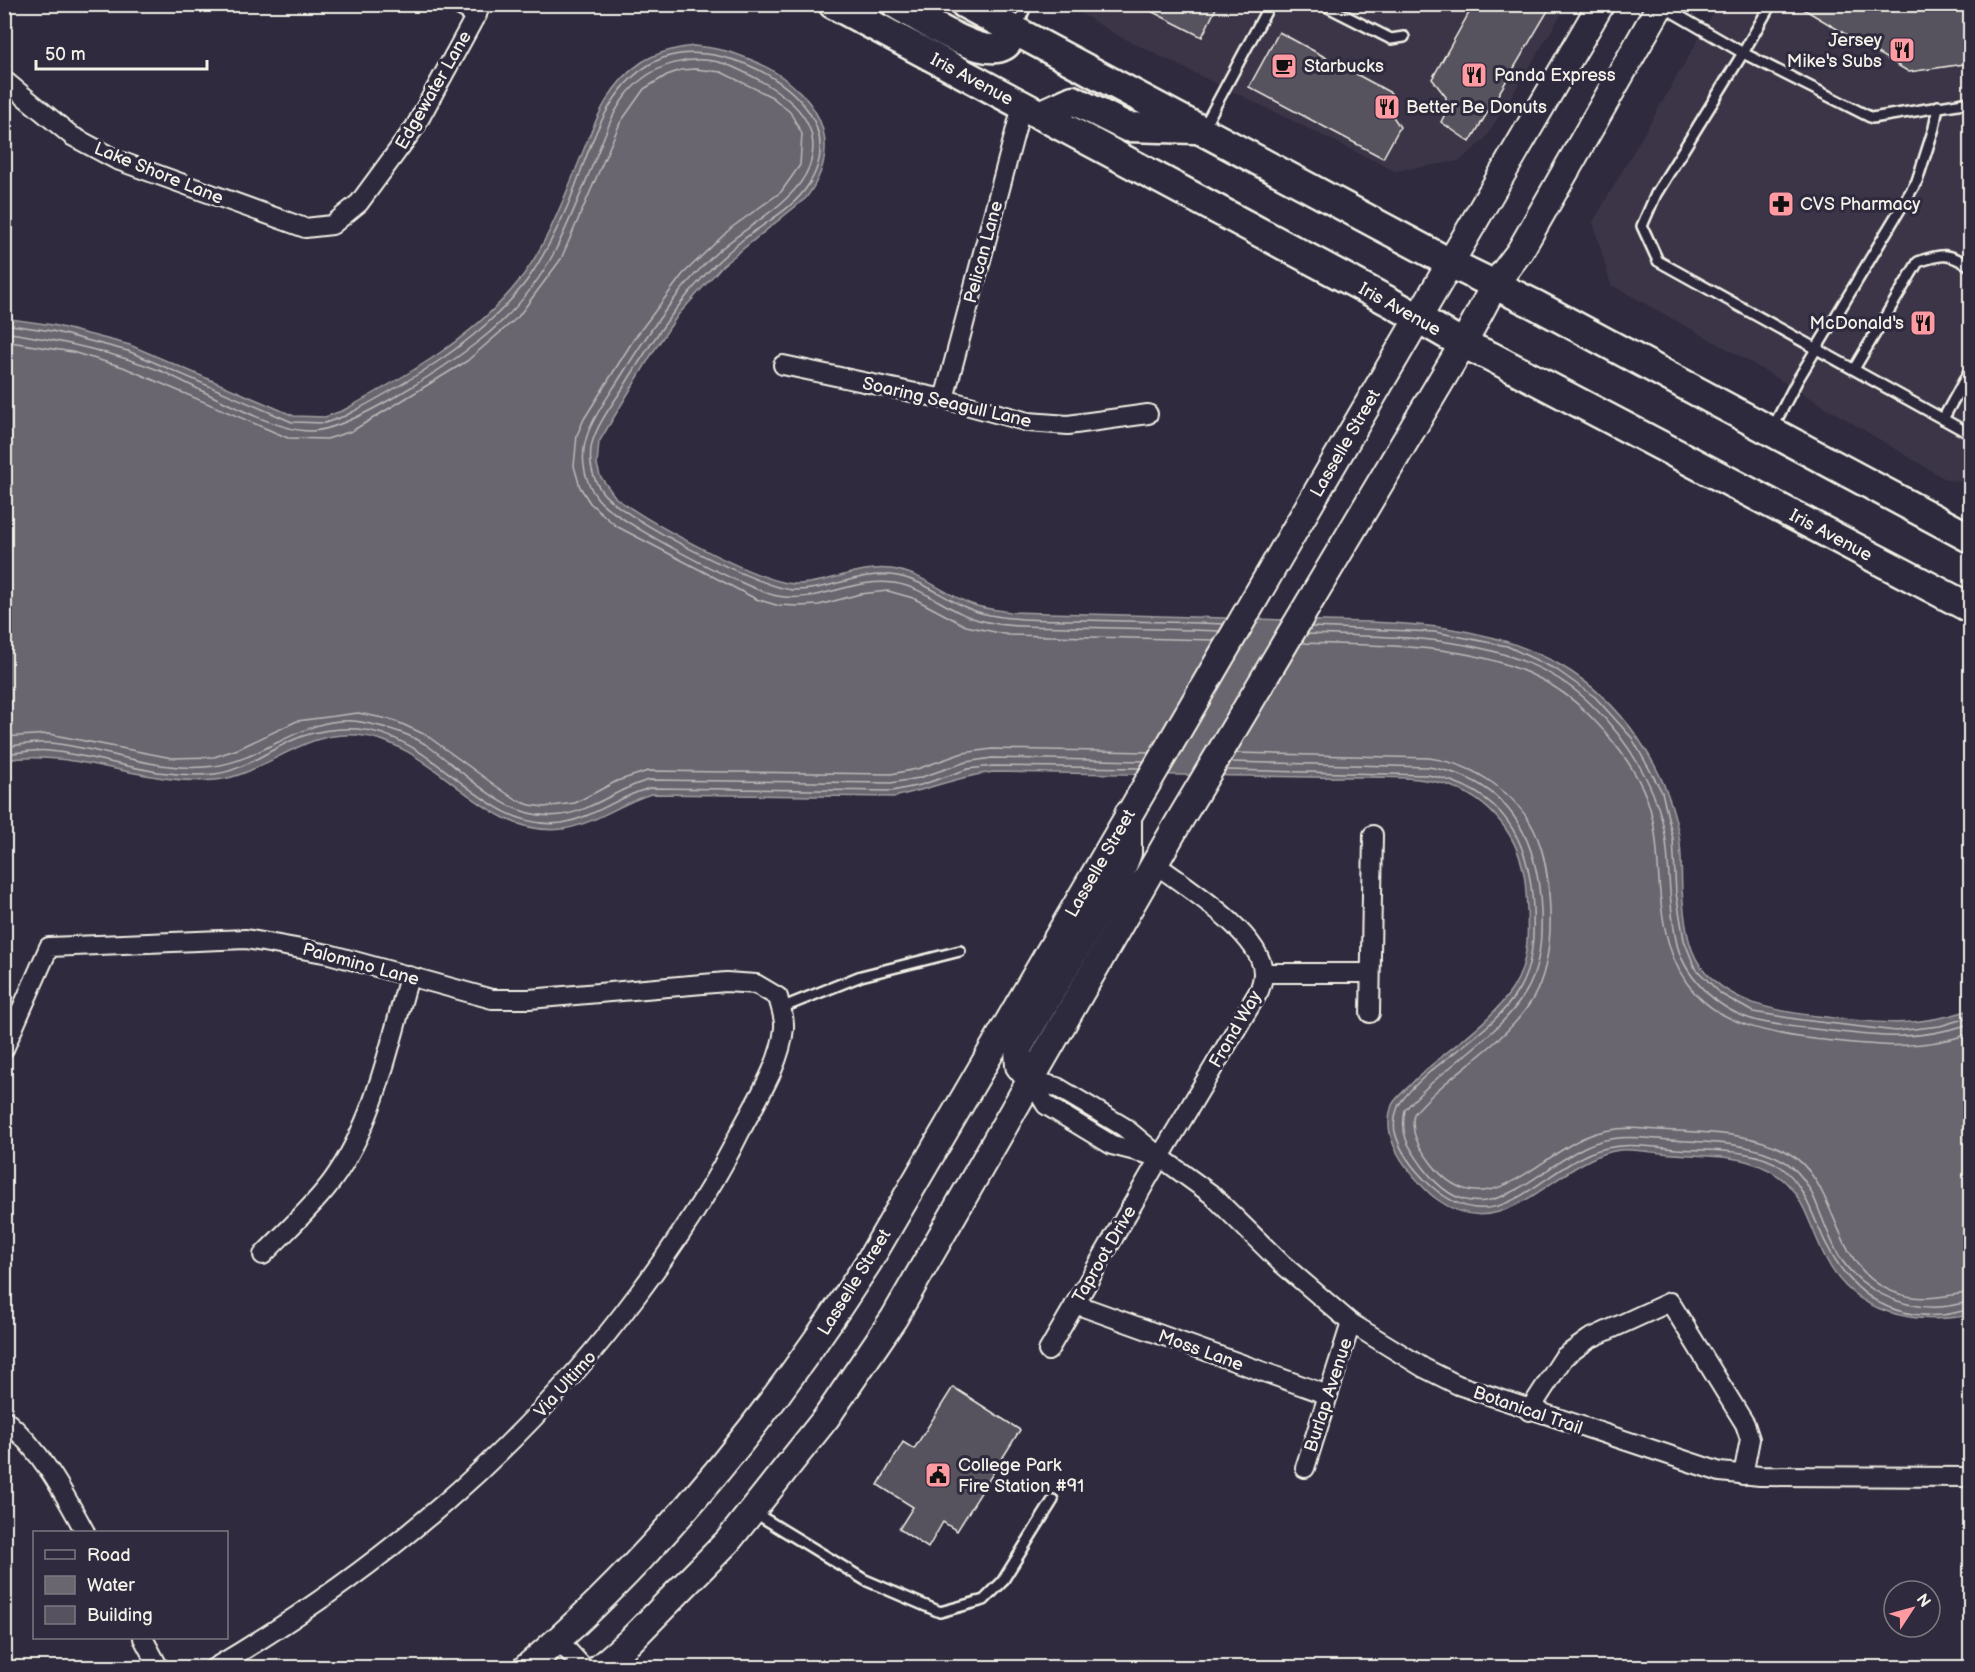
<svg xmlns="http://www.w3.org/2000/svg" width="1975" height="1672" viewBox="0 0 1975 1672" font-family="'Balsamiq Sans',sans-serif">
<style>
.built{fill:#3b3647}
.water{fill:#6a6670;stroke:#a19ea0;stroke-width:1.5}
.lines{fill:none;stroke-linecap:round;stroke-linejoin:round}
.shore{stroke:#bdb9b8;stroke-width:1.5}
.building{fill:#56525f;stroke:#f4f1e8;stroke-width:1.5}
.lane-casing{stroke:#f4f1e8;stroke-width:14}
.street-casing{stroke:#f4f1e8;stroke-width:22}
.secondary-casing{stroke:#f4f1e8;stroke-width:30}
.primary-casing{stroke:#f4f1e8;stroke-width:33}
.lane{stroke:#2f2a3d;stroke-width:9}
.street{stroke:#2f2a3d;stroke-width:18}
.secondary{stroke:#2f2a3d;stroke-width:26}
.primary{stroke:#2f2a3d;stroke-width:28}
.labels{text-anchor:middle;stroke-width:6;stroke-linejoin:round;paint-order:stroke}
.poi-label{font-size:18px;fill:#f4f1e8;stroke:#2f2a3d;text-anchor:start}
.street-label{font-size:18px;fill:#f4f1e8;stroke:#2f2a3d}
</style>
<rect width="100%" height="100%" fill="#2f2a3d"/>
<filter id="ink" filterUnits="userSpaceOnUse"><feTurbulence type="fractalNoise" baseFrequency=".0167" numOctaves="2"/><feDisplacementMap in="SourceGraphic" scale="12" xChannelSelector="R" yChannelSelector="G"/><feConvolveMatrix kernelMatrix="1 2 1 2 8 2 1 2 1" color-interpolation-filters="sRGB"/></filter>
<g filter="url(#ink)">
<g class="built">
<polygon points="1067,5 1567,5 1485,139 1460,161 1395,171 1117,35"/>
<polygon points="1718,5 1970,5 1970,483 1947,480 1740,356 1611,285 1593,222"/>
</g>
<path class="water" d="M694,46C769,50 867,117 806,198L723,265L678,315L653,352L599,442L597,464L600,476L616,498C649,522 758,583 796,584C829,584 858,565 891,569C923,573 945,595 974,605C985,609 998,610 1010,612C1102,614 1193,617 1285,620C1378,623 1477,617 1560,665C1621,700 1667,767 1679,836C1682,854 1681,872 1682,890C1684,913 1686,946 1700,965C1727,1003 1775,1011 1817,1016C1878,1023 1910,1029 1970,1010V1315C1914,1326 1853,1314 1825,1257C1804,1214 1801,1177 1749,1162C1722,1154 1689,1156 1661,1153C1648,1152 1633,1149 1620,1150C1556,1158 1507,1250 1438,1200C1425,1191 1415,1178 1405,1165C1392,1147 1384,1127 1392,1105C1396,1097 1407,1089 1413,1082C1445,1050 1489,1025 1513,988C1531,960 1528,924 1526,893C1524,845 1498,805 1453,787C1418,773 1348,778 1309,777C1204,775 1099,773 994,772C959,776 927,790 893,797L651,794C621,803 595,824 563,829C481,839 437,742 357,735C301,730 265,775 216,780C143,786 75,748 5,760L4,318L53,325L130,345L294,416L325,417L344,410C406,376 474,338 518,282C545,248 560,208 576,169C592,130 605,86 642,62C658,52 676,48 694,46Z"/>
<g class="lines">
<g class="shore">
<path d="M4,324L52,331L128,351L292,422L325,423L345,416C409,382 480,341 525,283C543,259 556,232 568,205C589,154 605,80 663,58C729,34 859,105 809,184C793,210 763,223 740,242C691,282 656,334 623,388C612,405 598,423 592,443C588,460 592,479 603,493C624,519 761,589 794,590C827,591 857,572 891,575C928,579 954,609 990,615C1019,621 1050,619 1080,620C1128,621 1176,622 1224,624"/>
<path d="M4,332C58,340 110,351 161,371C200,388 271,431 310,431C348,432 447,366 479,341C510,317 537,285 555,251C571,219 584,185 598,152C606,132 613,111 627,94C652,63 696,51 733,67C773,85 828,115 809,167C796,203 742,228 715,254C678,289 650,330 623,373C612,391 598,409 590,428C579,452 582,479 598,499C617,522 747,590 777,596C818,604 854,577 894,583C927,588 951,614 983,621C1011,628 1040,626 1068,627C1119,628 1169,629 1219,631"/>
<polyline points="4,341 72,352 123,367 288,438 327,439 352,431 467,361 518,317 561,259 620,123 644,89 667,75 681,70 695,69 721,72 772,97 790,112 802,134 800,165 781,192 731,228 683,274 634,339 584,419 577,435 574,466 580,487 590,503 616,526 756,599 776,605 798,606 819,605 860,594 888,591 913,598 966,626 1009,635 1214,640"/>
<polyline points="1311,627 1435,632 1507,646 1557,670 1595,697 1632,738 1662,792 1673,839 1676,893 1684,940 1695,968 1721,994 1753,1012 1802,1020 1896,1031 1940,1026 1970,1017"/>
<path d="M1307,634C1402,638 1517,632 1591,704C1628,740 1659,789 1666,841C1670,874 1669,907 1676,940C1683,976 1716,1008 1751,1019C1771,1025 1793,1027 1814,1029C1875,1036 1910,1043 1970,1024"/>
<path d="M1302,643C1396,647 1511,639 1585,711C1610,735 1635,767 1647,799C1658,830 1657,861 1660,893C1669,998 1714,1027 1814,1039C1874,1045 1911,1052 1970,1034"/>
<polyline points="4,737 49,734 172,758 214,757 238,749 297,721 358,713 393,720 426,735 496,786 516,800 530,805 544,807 575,803 617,781 648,771 891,774 917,769 963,753 992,749 1149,752"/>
<path d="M4,747C19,745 35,742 50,743C105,748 158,774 215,766C266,759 306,713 361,722C382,726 406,732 425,744C467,772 506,823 561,815C592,811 618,788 649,780L891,783L919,778L966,762L992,758L1144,761"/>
<path d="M1236,753L1429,758C1475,764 1521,795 1538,839C1547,862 1549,887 1550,911C1551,942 1548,973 1532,1000C1504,1046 1448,1073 1414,1114C1410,1134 1419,1147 1431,1163C1481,1229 1532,1162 1583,1138C1603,1129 1623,1127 1645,1129C1690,1133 1746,1129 1787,1152C1845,1184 1827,1283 1912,1297C1933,1300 1950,1294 1970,1293"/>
<path d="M4,754C19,753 36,749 50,751C106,757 158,780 215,774C247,770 273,746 303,736C319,731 340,728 357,729C438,734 482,833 562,823C593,818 619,796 650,788L892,791L921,785L968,769L993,766L1140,768"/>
<path d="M1231,762L1429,767C1509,780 1538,837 1541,911C1542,940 1540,971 1524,995C1494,1041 1440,1068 1405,1110C1400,1136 1408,1146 1423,1167C1479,1244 1531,1172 1587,1146C1611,1135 1633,1137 1658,1139C1698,1143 1747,1140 1782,1160C1801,1170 1812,1191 1819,1210C1825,1225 1831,1242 1839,1256C1860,1289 1900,1309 1939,1307C1950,1307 1960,1303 1970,1302"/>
<path d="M1226,770L1428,775C1502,789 1530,838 1533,909C1534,937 1533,965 1519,989C1491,1037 1432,1059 1400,1103C1396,1109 1393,1124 1395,1132C1400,1152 1415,1171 1430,1185C1495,1243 1532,1178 1590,1153C1619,1141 1647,1146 1677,1149C1709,1151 1754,1148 1781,1167C1801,1182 1808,1204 1818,1226C1840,1280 1878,1320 1942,1315C1951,1314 1961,1311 1970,1310"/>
</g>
</g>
<g class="building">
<polygon points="1137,4 1218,4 1202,37"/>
<polygon points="1474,4 1552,4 1470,142 1441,122 1444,116 1446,97 1432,79"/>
<polygon points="1795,4 1971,4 1971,63 1909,72"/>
<polygon points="1279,32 1391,93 1390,112 1400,127 1383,158 1249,87"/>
<polygon points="953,1387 1020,1430 957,1531 943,1522 928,1548 899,1529 913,1507 878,1485 903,1442 914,1449"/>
</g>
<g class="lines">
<g class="lane-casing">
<g id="lane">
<polyline points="1322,4 1391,39 1404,37"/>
<polyline points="1771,4 1743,53 1872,118 1970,102"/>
<polyline points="1662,6 1743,53 1656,194 1642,226 1658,261 1970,434"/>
<polyline points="1017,27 1027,4"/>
<polyline points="1204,127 1270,4"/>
<path d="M1854,369L1918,262C1942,253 1949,253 1970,266"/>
<polyline points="1943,419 1970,370"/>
<polyline points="1772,429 1797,381 1917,181 1934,128 1938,106"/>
<polyline points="781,1008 861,976 960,951"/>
<polyline points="755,1513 865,1580 940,1612 984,1600 1002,1582 1053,1500"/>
</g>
</g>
<g class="street-casing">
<g id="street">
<polyline points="457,4 477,15"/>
<polyline points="4,80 72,136 117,160 305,228 332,225 359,203 415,127 482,4"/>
<polyline points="783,365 944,399 1028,422 1068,425 1148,414"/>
<polyline points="944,399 1022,106"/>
<polyline points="1263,973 1370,973"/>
<polyline points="1370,1013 1373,835"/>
<path d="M4,1049L49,947L246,939L329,954L492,999H529L726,982L756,984L778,997C780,1006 785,1018 784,1028C781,1064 756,1101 740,1132C712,1190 676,1243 638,1294C522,1450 381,1569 214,1668"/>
<polyline points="1031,1080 1057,1087 1124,1127 1160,1157 1211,1194 1281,1263 1351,1323 1424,1368 1458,1385 1720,1472 1760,1476 1970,1477"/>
<polyline points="1031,1080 1046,1105 1112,1145 1155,1156"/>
<path d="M263,1255C286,1231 312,1208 332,1181C375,1122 389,1046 409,977"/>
<polyline points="1075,1304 1328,1395"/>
<path d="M1048,1351L1160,1157L1259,991C1261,986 1263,979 1263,973C1263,935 1184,885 1155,864"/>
<polyline points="1529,1411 1564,1357 1589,1339 1670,1302 1745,1424 1750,1439 1743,1475"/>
<path d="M4,1419C41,1450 63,1491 85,1532"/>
<polyline points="1305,1468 1351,1323"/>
<polyline points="143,1638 159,1668"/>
<polyline points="558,1640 584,1668"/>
</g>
</g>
<g class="secondary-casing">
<g id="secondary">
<polyline points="1031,1080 1019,1066 1018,1049 1121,872 1128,853 1128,814"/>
<path d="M526,1668C661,1553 772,1412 868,1263L1601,4"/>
<polyline points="599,1668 629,1642 728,1541 826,1418 894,1318 1181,818 1463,344 1495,284 1520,251 1661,4"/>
</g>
</g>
<g class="primary-casing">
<g id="primary">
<polyline points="833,4 1392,303 1463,344 1490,356 1970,608"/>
<path d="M896,4C917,16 981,59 1003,46C1008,44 1011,36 1015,31"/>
<polyline points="965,4 1450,263 1536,305 1970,538"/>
<polyline points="1040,115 1073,100 1127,127 1195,129"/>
</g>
</g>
<use href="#lane" class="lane"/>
<use href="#street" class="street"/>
<use href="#secondary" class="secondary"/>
<use href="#primary" class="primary"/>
</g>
</g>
<defs>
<g id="restaurant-square" transform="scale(1.35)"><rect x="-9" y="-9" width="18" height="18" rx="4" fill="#ff9aa2" stroke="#2f2a3d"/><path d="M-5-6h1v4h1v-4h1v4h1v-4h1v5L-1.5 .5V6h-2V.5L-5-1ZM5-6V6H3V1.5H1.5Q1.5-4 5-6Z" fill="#111"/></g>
<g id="cafe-square" transform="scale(1.35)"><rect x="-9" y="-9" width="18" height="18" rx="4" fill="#ff9aa2" stroke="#2f2a3d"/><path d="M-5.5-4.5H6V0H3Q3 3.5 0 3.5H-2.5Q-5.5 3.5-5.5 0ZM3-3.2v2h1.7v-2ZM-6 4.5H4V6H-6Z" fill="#111"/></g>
<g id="pharmacy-square" transform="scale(1.35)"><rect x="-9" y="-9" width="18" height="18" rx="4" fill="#ff9aa2" stroke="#2f2a3d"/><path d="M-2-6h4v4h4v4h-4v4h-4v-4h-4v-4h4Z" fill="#111"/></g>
<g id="civic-square" transform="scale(1.35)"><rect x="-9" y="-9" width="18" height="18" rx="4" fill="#ff9aa2" stroke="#2f2a3d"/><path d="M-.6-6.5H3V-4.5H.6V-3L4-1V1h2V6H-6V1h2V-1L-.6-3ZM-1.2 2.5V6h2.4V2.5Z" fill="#111"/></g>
</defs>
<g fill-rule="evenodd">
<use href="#restaurant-square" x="1902" y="50"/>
<use href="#cafe-square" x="1284" y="66"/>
<use href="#restaurant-square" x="1474" y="75"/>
<use href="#restaurant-square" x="1387" y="107"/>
<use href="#pharmacy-square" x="1781" y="204"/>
<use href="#restaurant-square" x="1923" y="323"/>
<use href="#civic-square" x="938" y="1475"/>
</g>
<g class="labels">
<g class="poi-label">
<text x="1882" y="46" text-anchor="end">Jersey<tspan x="1882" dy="21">Mike's Subs</tspan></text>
<text x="1304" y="72">Starbucks</text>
<text x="1494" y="81">Panda Express</text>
<text x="1406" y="113">Better Be Donuts</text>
<text x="1800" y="210">CVS Pharmacy</text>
<text x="1904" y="329" text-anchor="end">McDonald's</text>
<text x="958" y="1471">College Park<tspan x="958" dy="21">Fire Station #91</tspan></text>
</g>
<g class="street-label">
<text transform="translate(972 79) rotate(28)" y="6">Iris Avenue</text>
<text transform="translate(433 90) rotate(-60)" y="6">Edgewater Lane</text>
<text transform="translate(159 173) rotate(22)" y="6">Lake Shore Lane</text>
<text transform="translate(983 252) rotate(-75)" y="6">Pelican Lane</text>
<text transform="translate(1400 309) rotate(29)" y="6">Iris Avenue</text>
<text transform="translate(947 402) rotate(13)" y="6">Soaring Seagull Lane</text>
<text transform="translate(1345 443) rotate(-60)" y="6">Lasselle Street</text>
<text transform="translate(1831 535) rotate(28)" y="6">Iris Avenue</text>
<text transform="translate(1100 863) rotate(-60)" y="6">Lasselle Street</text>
<text transform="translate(361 964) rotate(15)" y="6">Palomino Lane</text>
<text transform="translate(1235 1029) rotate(-60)" y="6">Frond Way</text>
<text transform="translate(1104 1254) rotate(-60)" y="6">Taproot Drive</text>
<text transform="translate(854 1282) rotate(-58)" y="6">Lasselle Street</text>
<text transform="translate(1201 1350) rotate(20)" y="6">Moss Lane</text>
<text transform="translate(565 1384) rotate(-48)" y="6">Via Ultimo</text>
<text transform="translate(1328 1395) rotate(-72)" y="6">Burlap Avenue</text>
<text transform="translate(1528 1410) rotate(19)" y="6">Botanical Trail</text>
</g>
</g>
<rect width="1975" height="1672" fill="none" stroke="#2f2a3d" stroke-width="24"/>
<rect x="12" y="12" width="1951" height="1648" fill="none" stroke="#f4f1e8" stroke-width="2" filter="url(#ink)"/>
<rect x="33" y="1531" width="195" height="108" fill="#2f2a3d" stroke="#7e7a81" stroke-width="1.5"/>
<rect x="45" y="1550" width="30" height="9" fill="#2f2a3d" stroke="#7e7a81" stroke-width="1.5"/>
<text x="87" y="1561" font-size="18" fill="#f4f1e8">Road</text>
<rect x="45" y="1576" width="30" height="18" fill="#6a6670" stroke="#7e7a81" stroke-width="1.5"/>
<text x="87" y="1591" font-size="18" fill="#f4f1e8">Water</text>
<rect x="45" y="1606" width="30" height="18" fill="#56525f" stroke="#7e7a81" stroke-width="1.5"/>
<text x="87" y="1621" font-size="18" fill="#f4f1e8">Building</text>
<g transform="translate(1912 1609) rotate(54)"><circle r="28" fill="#2f2a3d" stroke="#7e7a81" stroke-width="1.5"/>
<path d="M0-4.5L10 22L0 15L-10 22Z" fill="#ff9aa2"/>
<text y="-9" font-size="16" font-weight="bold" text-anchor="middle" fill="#f4f1e8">N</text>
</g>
<path d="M36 60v9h171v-9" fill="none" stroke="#f4f1e8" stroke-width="3"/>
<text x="45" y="60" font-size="18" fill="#f4f1e8" stroke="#2f2a3d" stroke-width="4.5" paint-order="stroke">50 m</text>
</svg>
